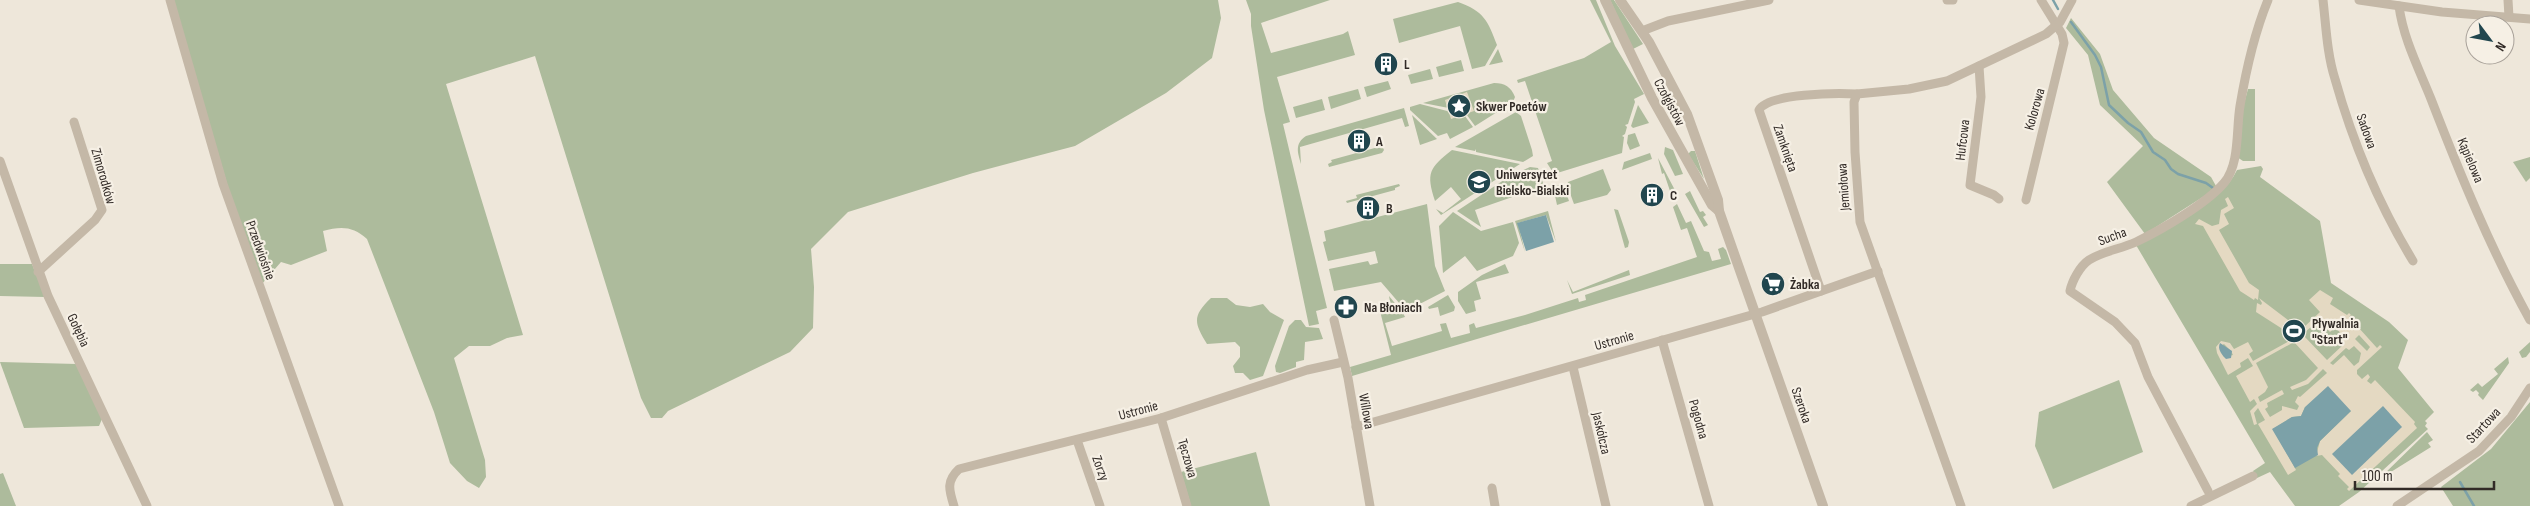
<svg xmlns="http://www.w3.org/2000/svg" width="2530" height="506" viewBox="0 0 2530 506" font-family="'Sofia Sans Condensed',sans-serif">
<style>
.green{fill:#adbb9c}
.plaza{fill:#e4d9c2;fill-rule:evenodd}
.water{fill:#7ca1a8}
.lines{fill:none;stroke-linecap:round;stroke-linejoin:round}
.stream{stroke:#7ca1a8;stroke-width:2.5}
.minor{stroke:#c4b8a7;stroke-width:9}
.tertiary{stroke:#c4b8a7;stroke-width:10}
.labels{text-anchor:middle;stroke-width:4.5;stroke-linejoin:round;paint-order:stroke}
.poi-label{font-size:14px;font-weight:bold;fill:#322b27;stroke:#f6f0e5;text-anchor:start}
.street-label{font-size:14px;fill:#322b27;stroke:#f6f0e5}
</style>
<rect width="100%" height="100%" fill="#eee7da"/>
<g class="green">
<path d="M172,0H1218L1221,18L1212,58L1166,93L1075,146L973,173L848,212L811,249L814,287L813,328L790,352L668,411L662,418H651L641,398L535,56L446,84L523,335L507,338L490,346H469L454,358L485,460L486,477L479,488L467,481L450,463L434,412L367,239C353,226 341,226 323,231L327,251L291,265L281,262L261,285L237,217Z"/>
<polygon points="1246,0 1330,0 1261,23 1271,53 1343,34 1348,31 1355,55 1277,77 1290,122 1283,124 1327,308 1316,311 1319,324 1309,326 1264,110 1251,26 1251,14"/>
<polygon points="1590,0 1596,0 1615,46 1644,94 1634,99 1635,102 1628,124 1625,125 1627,127 1625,134 1622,136 1624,137 1622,153 1554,174 1547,163 1552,161 1525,81 1518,83 1517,80 1584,58 1611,42"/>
<polygon points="1610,0 1614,0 1643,44 1633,49"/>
<path d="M1458,2C1484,11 1488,21 1497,45L1485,66L1472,69L1460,26L1399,43L1393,19Z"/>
<polygon points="2071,18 2100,54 2113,90 2154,138 2211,177 2216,186 2209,193 2145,234 2107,182 2143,146 2100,105 2088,55 2066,28"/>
<polygon points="1498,49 1503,62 1489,65"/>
<polygon points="1461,60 1464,71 1439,77 1436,67"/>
<polygon points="1430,69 1433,79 1411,84 1408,75"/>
<polygon points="1388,81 1391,89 1367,97 1364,87"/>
<path d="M1494,83C1505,83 1511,87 1515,97L1513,102L1475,126L1464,111L1423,103Z"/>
<polygon points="1358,89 1361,99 1331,109 1328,97"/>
<polygon points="2248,89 2255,89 2255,161 2243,161 2237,157 2242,111"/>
<polygon points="1322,99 1325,110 1296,118 1293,107"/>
<polygon points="1420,104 1451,112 1462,112 1473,127 1450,139 1447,133 1438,136 1410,110 1410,107"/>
<polygon points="1638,105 1649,123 1633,128 1631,126"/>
<path d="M1404,108L1409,126L1405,127L1402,118L1300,147L1301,164C1298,153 1294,144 1306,136Z"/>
<polygon points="1516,112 1521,116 1532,150 1533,156 1523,162 1476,152 1476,149 1475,151 1455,147"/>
<polygon points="1412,115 1437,139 1420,145"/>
<polygon points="1635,133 1640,146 1630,150 1627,143 1628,135"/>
<polygon points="1382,146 1384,150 1382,153 1329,167 1328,164 1332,162 1331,160"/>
<polygon points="1665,147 1673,150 1683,174 1675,176 1664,154"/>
<path d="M1452,150L1520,164L1441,215L1436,209L1443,213L1461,199L1451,187L1435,201C1426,173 1429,168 1452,150Z"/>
<polygon points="1691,151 1695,151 1704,179 1688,154"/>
<polygon points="1650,153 1652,159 1622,170 1624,162"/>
<polygon points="2530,157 2530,178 2526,182 2513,162"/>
<polygon points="1658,158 1677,194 1672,197 1664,173 1662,174"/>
<path d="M2261,166L2263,169L2260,177L2320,221L2331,283L2389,322L2408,340L2398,368L2434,412L2425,421L2427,423L2425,426L2428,429L2359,492L2339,506H2295L2270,472L2257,478L2253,471L2265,463L2136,245C2167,226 2222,203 2237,170Z"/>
<polygon points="1530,167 1538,168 1544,186 1475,210 1481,227 1457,211 1510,176"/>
<polygon points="1603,169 1611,190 1607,195 1574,204 1567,185 1568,182"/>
<polygon points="1399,184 1400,186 1395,188 1395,190 1347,203 1346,201 1357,198 1356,195"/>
<polygon points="1563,184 1569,201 1557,205 1554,191 1556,186"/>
<polygon points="1690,191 1700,212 1703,211 1706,215 1703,217 1708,225 1704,227 1685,194"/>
<polygon points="1427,204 1435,266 1445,291 1406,311 1381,282 1334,291 1329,269 1368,261 1370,265 1378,263 1375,251 1328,261 1323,242 1326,241 1324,231"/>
<polygon points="1677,204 1686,223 1691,221 1704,251 1709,252 1712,261 1721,259 1718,249 1723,247 1726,250 1731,264 1352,376 1350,367 1391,355 1380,311 1391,307 1389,296 1403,313 1405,317 1385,323 1392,346 1442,331 1440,324 1446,323 1451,338 1470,333 1469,325 1474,323 1476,328 1525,315 1578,298 1579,302 1586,300 1585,295 1697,257 1687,228 1681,230 1673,207"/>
<polygon points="1614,209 1618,210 1629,242 1628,247 1625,248"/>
<polygon points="1548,211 1556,242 1546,215 1518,223 1525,252 1515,221"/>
<polygon points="1453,212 1481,231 1513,222 1519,243 1513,256 1477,271 1465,256 1443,273 1439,226"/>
<polygon points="0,264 32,264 45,297 0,296"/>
<polygon points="1505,264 1509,273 1476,282 1481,299 1474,301 1476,311 1466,314 1458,301 1458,292 1482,275"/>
<polygon points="1629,270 1630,275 1572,294 1567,280 1573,292"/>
<polygon points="1448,295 1455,307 1454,311 1440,316 1438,307 1429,309 1428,307"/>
<path d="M1211,298H1227L1236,305L1250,307L1263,304L1270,312L1284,320L1263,376L1250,380L1243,373H1235L1233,366L1240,357V347L1235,342L1207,344C1194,323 1192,316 1211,298Z"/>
<polygon points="1295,320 1301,320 1306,327 1319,328 1323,339 1305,342 1304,360 1296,362 1296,367 1280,373 1276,372 1275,366 1289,326"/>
<polygon points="2530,342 2530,352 2526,357 2522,358 2519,352"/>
<polygon points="2508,357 2509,363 2483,400 2478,395 2479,393 2476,390 2473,392 2470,390 2478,383 2482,387 2498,374 2494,369"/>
<polygon points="0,362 77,364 102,419 99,426 24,428"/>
<polygon points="2119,380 2143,452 2053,489 2035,446 2039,412"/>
<polygon points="2530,402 2530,506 2453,506 2441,487 2491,449"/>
<polygon points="2427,432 2433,440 2428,443 2431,447 2378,480"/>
<polygon points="1256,452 1270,506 1191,506 1181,472"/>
<polygon points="3,473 16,506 0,506 0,474"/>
</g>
<g class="plaza">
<polygon points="1467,92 1474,111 1451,119 1445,100"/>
<polygon points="2228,197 2234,208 2224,214 2229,224 2219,230 2249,283 2259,290 2258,300 2255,298 2254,300 2240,291 2203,226 2195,224 2199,219 2212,226 2219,224 2221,210 2228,206 2225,199"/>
<path d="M2320,290L2333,298L2330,304L2347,315L2349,313L2351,315L2349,317L2377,348L2380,345L2382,347L2357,370V374L2362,379L2368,374L2370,377L2367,381L2371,384L2375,380L2415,422L2414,424L2417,428L2349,491L2347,489L2349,487L2338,476L2340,474L2322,455L2316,456L2320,441L2351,411L2305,407L2301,416L2292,417L2273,429L2296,470L2288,475L2258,424L2265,420L2258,408L2254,413L2257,424L2254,425L2250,411L2257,404L2254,399L2250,402L2236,376L2253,366L2248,358L2240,363L2241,367L2228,375L2217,353L2216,347L2221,341L2230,343L2234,349L2248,342L2253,351L2249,354L2253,361L2291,340L2281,328L2256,312L2257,303L2261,305L2262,303L2259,298L2301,330L2320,312L2309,300ZM2319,320L2330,332L2335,327L2345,338L2341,342L2343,345L2327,360L2304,336V333ZM2359,335L2370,347L2367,351L2355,339ZM2294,342L2318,368L2306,380L2290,387L2292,390L2308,384L2323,369L2327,373L2300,397L2298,396L2295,402L2299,406L2297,410L2282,406V410L2270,417L2265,409L2268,407L2267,403L2284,394L2282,390L2260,402L2258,397L2265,392L2268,387L2256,363ZM2224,344L2231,351L2233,355L2224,357L2219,347ZM2354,346L2361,353L2359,362L2354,366L2344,355L2333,365L2330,363L2346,348L2349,350Z"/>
</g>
<g class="water">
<polygon points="1546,215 1554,242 1526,251 1517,223"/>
<path d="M2220,343L2232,351L2231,358L2226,359C2222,355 2217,349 2220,343Z"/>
<polygon points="2328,386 2351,411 2320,441 2317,448 2318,455 2295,468 2272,429 2292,417 2301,416 2305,407"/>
<polygon points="2383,406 2402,427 2352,475 2332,454"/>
</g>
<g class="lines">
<g class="stream">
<polyline points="2053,0 2058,9"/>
<polyline points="2071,22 2095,55 2101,67 2109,105 2128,123 2141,132 2153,152 2165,160 2171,169 2178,174 2206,183 2213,188"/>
<polyline points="2460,482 2474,506"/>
</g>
<g class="minor">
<polyline points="170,0 223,184 339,506"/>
<polyline points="1947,0 1953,0"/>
<path d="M2323,0C2326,26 2327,54 2335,79C2353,143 2379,205 2413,261"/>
<polyline points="2359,0 2442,12 2530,19"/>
<polyline points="2508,0 2509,17"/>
<path d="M2399,6C2403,38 2419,69 2431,99C2460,174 2491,250 2530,320"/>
<polyline points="1642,31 1668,21 1769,0"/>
<polyline points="1979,66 1981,97 1970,185 1994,195 1999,199"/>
<polyline points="0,161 48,296 147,506"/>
<polyline points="2026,200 2064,43 2062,34 2041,0"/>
<polyline points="38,272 95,220 102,210 74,122"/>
<path d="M1821,291L1759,110C1768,93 1838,93 1857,94"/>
<polyline points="1334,320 1348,378 1370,506"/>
<polyline points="1662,340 1709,506"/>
<polyline points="1573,367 1606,506"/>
<polyline points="1161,418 1187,506"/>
<polyline points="1356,427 1762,312 1878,271"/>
<polyline points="1077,440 1100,506"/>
<polyline points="1492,488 1495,506"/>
<path d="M2208,491L2148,377L2135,343L2115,322L2070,291C2072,281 2080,266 2089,260C2103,251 2121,249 2136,242C2161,230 2206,204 2224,183C2240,164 2236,130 2240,106C2246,70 2254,34 2268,0"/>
<path d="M954,506C949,490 946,481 959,469L1161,418L1307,370L1343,362"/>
<polyline points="1961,506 1860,222 1855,152 1854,102 1857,94 1909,89 1947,81 2046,34 2060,22 2072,0"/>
<polyline points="2191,506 2253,476"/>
<polyline points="2397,506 2479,451 2511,417 2530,388"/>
</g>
<g class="tertiary">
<polyline points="1605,0 1652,98 1712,205 1719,211"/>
<polyline points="1620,0 1649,42 1687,114 1718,200 1719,211 1823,506"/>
</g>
</g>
<defs>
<g id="building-disc" transform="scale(1.25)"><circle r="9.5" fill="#21464e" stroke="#f6f0e5"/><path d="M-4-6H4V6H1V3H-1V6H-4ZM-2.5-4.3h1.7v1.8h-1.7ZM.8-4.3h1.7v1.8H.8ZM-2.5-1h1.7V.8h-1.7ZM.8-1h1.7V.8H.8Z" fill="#fff"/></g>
<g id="sight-disc" transform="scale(1.25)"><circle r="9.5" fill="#21464e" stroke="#f6f0e5"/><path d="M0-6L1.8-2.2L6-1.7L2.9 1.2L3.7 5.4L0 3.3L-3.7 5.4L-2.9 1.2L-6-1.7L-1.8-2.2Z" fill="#fff"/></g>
<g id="university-disc" transform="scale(1.25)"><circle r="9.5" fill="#21464e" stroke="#f6f0e5"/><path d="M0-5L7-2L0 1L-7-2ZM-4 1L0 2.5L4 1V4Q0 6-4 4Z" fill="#fff"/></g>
<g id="supermarket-disc" transform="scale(1.25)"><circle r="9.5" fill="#21464e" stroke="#f6f0e5"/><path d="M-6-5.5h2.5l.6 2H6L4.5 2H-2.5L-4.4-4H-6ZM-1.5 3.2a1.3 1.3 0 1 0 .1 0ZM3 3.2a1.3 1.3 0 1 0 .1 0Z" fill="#fff"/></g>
<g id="pharmacy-disc" transform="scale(1.25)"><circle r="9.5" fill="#21464e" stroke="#f6f0e5"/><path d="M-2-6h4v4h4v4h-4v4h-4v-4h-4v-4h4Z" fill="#fff"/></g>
<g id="stadium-disc" transform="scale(1.25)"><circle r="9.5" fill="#21464e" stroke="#f6f0e5"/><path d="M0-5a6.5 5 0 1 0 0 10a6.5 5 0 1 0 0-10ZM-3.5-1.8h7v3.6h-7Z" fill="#fff"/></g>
</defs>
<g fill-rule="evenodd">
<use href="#building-disc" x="1386" y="64"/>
<use href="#sight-disc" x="1459" y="106"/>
<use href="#building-disc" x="1359" y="141"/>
<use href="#university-disc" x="1479" y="182"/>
<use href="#building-disc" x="1652" y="195"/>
<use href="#building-disc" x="1368" y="208"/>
<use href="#supermarket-disc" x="1773" y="284"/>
<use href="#pharmacy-disc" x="1346" y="307"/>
<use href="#stadium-disc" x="2294" y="331"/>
</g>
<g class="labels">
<g class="poi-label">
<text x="1404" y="69">L</text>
<text x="1476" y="111">Skwer Poetów</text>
<text x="1376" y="146">A</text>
<text x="1496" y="179">Uniwersytet<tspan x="1496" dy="16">Bielsko-Bialski</tspan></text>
<text x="1670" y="200">C</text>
<text x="1386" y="213">B</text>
<text x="1790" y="289">Żabka</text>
<text x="1364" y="312">Na Błoniach</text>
<text x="2312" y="328">Pływalnia<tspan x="2312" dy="16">"Start"</tspan></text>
</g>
<g class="street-label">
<text transform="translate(1670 102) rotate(62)" y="5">Czołgistów</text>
<text transform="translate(2034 109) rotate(-74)" y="5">Kolorowa</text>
<text transform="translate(2367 131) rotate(70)" y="5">Sadowa</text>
<text transform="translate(1962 140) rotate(-83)" y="5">Hufcowa</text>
<text transform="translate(1786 148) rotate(71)" y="5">Zamknięta</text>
<text transform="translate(2471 160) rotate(67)" y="5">Kąpielowa</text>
<text transform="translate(104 176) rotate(74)" y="5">Zimorodków</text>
<text transform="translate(1843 187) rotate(-94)" y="5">Jemiołowa</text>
<text transform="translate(2112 236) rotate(-20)" y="5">Sucha</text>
<text transform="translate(261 250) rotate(70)" y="5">Przedwiośnie</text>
<text transform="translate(79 330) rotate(65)" y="5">Gołębia</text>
<text transform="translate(1614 340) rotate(-16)" y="5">Ustronie</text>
<text transform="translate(1802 405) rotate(71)" y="5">Szeroka</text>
<text transform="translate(1138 410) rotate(-15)" y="5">Ustronie</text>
<text transform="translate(1367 411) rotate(80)" y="5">Willowa</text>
<text transform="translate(1699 419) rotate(74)" y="5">Pogodna</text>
<text transform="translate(2483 425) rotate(-47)" y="5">Startowa</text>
<text transform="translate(1602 433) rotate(77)" y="5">Jaskółcza</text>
<text transform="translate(1188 458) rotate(74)" y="5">Tęczowa</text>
<text transform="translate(1101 468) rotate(70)" y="5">Zorzy</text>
</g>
</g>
<g transform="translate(2490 40) rotate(122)"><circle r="24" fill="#f6f0e5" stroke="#a8a199"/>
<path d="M0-4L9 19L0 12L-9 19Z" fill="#21464e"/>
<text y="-8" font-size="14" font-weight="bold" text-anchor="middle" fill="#322b27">N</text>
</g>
<path d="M2355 481v8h139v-8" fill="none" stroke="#322b27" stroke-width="2.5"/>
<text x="2362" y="481" font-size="15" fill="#322b27" stroke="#f6f0e5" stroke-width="4" paint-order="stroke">100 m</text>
</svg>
